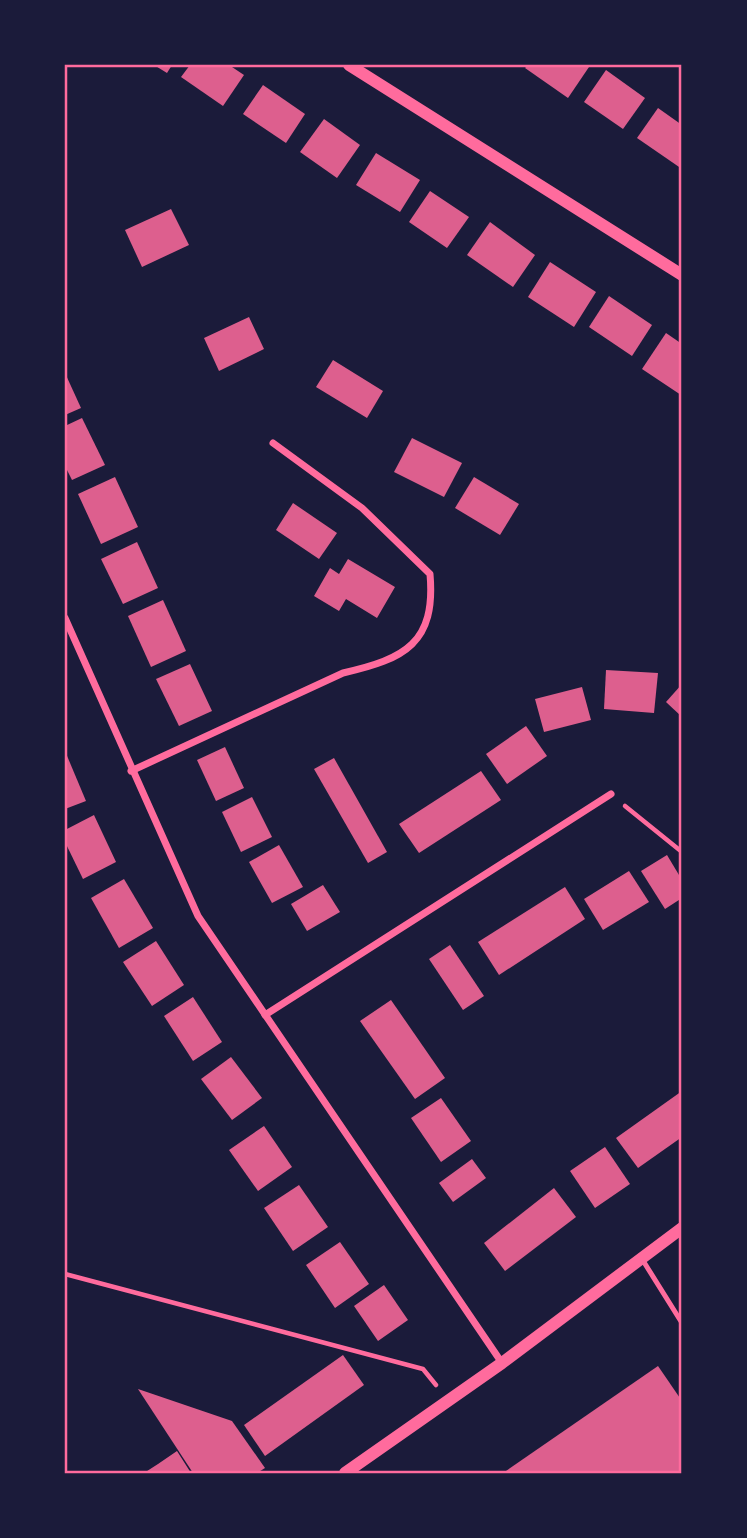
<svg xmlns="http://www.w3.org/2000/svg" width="747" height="1538" viewBox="0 0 747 1538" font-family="Montserrat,sans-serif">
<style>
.building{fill:#dd5f8e}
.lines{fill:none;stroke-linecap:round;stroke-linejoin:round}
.path{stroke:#ff6b9d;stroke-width:4.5}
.service{stroke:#ff6b9d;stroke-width:5}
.minor{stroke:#ff6b9d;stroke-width:7}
.tertiary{stroke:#ff6b9d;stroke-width:12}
.neatline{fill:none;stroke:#ff6b9d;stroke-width:2.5}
</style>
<rect width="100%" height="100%" fill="#1b1b3a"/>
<g class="building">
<polygon points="154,65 172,65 167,73"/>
<polygon points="190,65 229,65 244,75 223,106 181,77"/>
<polygon points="528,65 586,65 589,67 568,98 525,68"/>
<polygon points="606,70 645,98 623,129 584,102"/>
<polygon points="263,85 305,114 286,143 243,114"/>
<polygon points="658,108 682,125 682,169 637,138"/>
<polygon points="324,119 360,145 337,178 300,152"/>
<polygon points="376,153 420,180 400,212 356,185"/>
<polygon points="430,191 469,217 447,248 409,222"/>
<polygon points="171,209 189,245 142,267 125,230"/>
<polygon points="490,222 535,255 513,287 467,255"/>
<polygon points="550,262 596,292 574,327 528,297"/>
<polygon points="609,296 652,325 632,356 589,327"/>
<polygon points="249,317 264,349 219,371 204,338"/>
<polygon points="666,333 682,344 681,395 642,369"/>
<polygon points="333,360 383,391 367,418 316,387"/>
<polygon points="65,373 81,408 65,415"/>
<polygon points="82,418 105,465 72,480 65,466 65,426"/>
<polygon points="412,438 462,463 444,497 394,472"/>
<polygon points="115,477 138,527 101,544 78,494"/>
<polygon points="474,477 519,504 500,535 455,508"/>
<polygon points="293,503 337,533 319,559 276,530"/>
<polygon points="137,542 158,588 123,604 101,559"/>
<polygon points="348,559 395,587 377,618 346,599 339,611 314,596 330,568 339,574"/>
<polygon points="163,600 186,651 151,667 128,616"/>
<polygon points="190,664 212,711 179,726 156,679"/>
<polygon points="606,670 658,673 654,713 604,709"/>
<polygon points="682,684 682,717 666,702"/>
<polygon points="582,687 591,720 544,732 535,699"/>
<polygon points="526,726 547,756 507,784 486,754"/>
<polygon points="225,747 244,788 216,801 197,760"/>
<polygon points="65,751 86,801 65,809"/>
<polygon points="334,758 387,852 368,863 314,769"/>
<polygon points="481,771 501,800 419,853 399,824"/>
<polygon points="252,797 272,837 241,852 222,812"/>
<polygon points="94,815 116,862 83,879 65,842 65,830"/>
<polygon points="279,845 303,887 272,903 249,862"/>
<polygon points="667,855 682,880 682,898 665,909 641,871"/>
<polygon points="629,871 649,902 603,930 584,899"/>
<polygon points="124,879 153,928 119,948 91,898"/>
<polygon points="323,885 340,912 307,931 291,904"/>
<polygon points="565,887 585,919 499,975 478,942"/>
<polygon points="156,941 184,985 152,1006 123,962"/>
<polygon points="450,945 484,996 463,1010 429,959"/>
<polygon points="193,997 222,1042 193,1061 164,1016"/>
<polygon points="391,1000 445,1078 415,1099 360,1021"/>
<polygon points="231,1057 262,1098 232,1120 201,1079"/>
<polygon points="682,1091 682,1137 638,1168 616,1138"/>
<polygon points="441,1098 471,1141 441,1162 411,1118"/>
<polygon points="264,1126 292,1167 258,1191 229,1150"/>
<polygon points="605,1147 630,1184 595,1208 570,1171"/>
<polygon points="472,1159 486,1178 453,1202 439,1183"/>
<polygon points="299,1185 328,1227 293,1251 264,1208"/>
<polygon points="554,1188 576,1217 505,1271 484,1243"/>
<polygon points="340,1242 369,1284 335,1308 306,1265"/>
<polygon points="384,1285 408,1320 378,1341 354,1306"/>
<polygon points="343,1355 364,1385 265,1456 244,1425"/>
<polygon points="658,1366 682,1401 682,1473 503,1473"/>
<polygon points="138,1389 232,1421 265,1468 257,1473 193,1473"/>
<polygon points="177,1451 191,1473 144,1473 158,1464"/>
</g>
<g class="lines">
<g class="path">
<polyline points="625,806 682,852"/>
<polyline points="65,1274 423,1369 436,1385"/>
</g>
<polyline class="service" points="642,1259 682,1323"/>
<g class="minor">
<polyline points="65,618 198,916 502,1363"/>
<path d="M131,771L343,673C405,659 436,643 430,574L362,508L273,443"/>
<polyline points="265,1015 611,794"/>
</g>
<g class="tertiary">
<polyline points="349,65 682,275"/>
<polyline points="345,1473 502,1363 682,1228"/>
</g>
</g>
<rect width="747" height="1538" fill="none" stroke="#1b1b3a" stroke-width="133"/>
<rect x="66" y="66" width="614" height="1406" class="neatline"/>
</svg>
